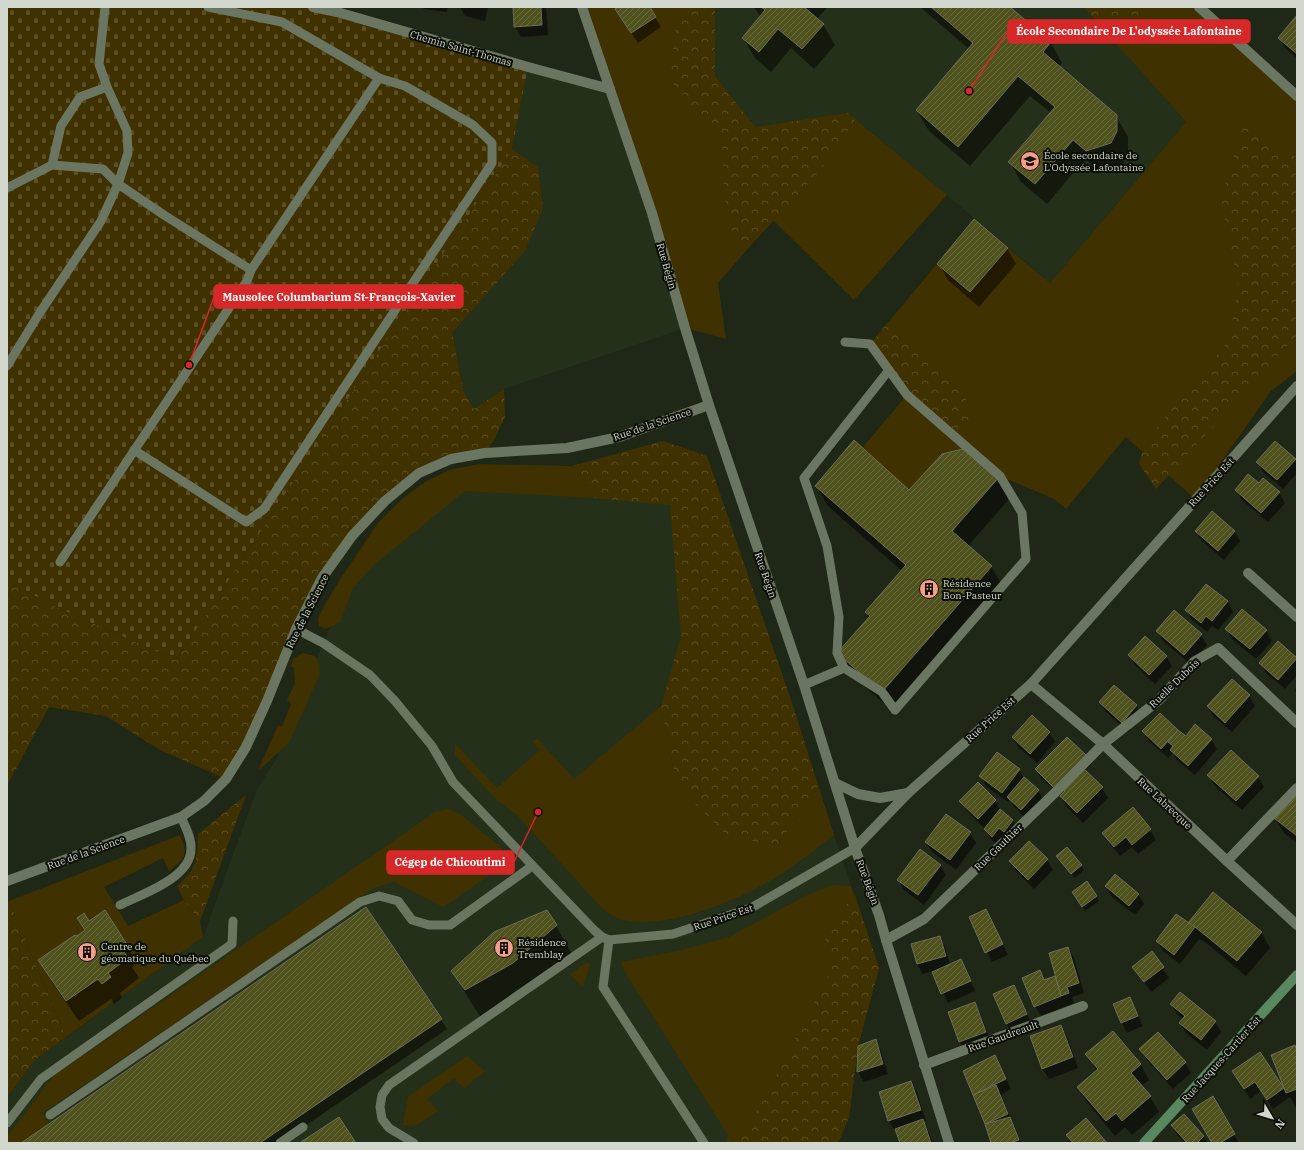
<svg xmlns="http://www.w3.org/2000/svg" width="1304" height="1150" viewBox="0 0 1304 1150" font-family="'IBM Plex Serif',serif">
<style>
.built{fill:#25301a}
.green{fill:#403100}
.forest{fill:url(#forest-crowns)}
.cemetery{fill:url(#cemetery-stones)}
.shadow{fill:#0007}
.building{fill:url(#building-hatch);stroke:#6c6d58}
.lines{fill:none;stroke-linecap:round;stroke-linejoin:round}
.service{stroke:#6b7662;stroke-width:9}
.minor{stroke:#6b7662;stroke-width:10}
.tertiary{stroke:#6b7662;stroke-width:10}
.secondary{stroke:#598760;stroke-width:10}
.labels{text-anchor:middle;stroke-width:4;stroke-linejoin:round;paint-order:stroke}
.street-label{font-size:10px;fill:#d2d8cd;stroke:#0b0f08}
.poi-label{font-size:10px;fill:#d2d8cd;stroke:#0b0f08;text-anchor:start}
.leader{fill:none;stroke:#d62828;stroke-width:1.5}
.callout-dot{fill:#d62828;stroke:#0b0f08;stroke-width:1.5}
.callout{fill:#d62828;stroke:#d62828;stroke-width:1.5}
.callout-label{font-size:11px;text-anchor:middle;font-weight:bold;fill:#fff}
</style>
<defs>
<pattern id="forest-crowns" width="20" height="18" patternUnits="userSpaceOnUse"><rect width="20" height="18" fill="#403100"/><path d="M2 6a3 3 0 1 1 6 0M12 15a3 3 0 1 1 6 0" fill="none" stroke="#5b4e24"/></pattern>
<pattern id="cemetery-stones" width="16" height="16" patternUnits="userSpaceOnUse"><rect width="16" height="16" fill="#403100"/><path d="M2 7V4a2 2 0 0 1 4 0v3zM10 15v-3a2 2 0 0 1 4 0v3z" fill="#5b4e24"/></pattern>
<pattern id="building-hatch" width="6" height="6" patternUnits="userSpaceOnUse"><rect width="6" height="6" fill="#50521d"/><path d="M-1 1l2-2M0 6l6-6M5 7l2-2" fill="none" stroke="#686a3d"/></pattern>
</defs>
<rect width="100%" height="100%" fill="#1f2717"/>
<g class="built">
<polygon points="715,7 1084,7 1186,122 1050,283 947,195 848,113 755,127 715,76"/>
<polygon points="528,67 610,89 685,328 504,389 474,409 464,392 452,333 482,299 538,167 512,149"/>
<polygon points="707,456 792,703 834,835 879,968 858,1046 849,1117 838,1143 7,1143 7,1097 35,1060 203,937 257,789 277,758 323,643 364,552 420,492 530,473 579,471"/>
</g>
<g class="green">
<polygon points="582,7 715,7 715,76 755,127 848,113 947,195 854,300 773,220 718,283 726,339 685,328"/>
<polygon points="1084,7 1199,7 1297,96 1297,371 1271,391 1195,499 1126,437 1066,509 1054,499 1000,476 967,448 942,454 909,490 862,448 907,395 870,344 937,264 1008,248 1050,283 1186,122"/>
<polygon points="479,464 572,466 594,498 465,491 374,565 353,588 340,622 326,629 319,626 318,618 322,610 339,581 378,523 402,499 425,482 449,470"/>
<polygon points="303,653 315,656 319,663 320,674 289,743 258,771 278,725 282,727 291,704 287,700 295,683 294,668 291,666 293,659"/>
<path d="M661,706L677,785L777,846L818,785L834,835C810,853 786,873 759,887C725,905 650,935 613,916C609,914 605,910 601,907L518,816L495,798L455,755V744L497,788L540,750L532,741L538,739L574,779Z"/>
<polygon points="448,809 460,814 502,848 503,866 443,907 394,882 374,888 42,1113 49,1124 21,1143 7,1143 7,1136 54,1076 435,812"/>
<path d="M180,835C189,854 185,859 169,871L163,858L104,887L128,926L184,900L200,921L203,937L66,1037L9,901Z"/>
<polygon points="832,885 851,886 879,968 858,1046 849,1117 838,1143 727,1143 728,1135 625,972 621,962 682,950 729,937 809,894"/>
<polygon points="587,962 590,965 583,987 570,974"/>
<polygon points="467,1056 485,1071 464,1088 454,1078 427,1099 438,1111 416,1126 403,1125 408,1097"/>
</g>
<g class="forest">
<polygon points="684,7 715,7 715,76 755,127 848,113 855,119 838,146 814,178 774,220 756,240 735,242 724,196 722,142 669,79 676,28"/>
<polygon points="1084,7 1141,7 1135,40 1127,56"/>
<polygon points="1243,126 1276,152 1297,157 1297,335 1156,489 1139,464 1143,448 1165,417 1230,339 1238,285 1221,198"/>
<polygon points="512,149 538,167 543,208 525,251 452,333 464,392 474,409 504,389 505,417 494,440 485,453 419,473 385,501 322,578 226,779 160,750 106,716 49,707 7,786 7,581 54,606 176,660"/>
<polygon points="889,321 901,330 942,369 963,392 975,422 958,440 907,395 870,344"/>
<polygon points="663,441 707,456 792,703 818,785 777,846 727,836 677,785 661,706 681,636 670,505 594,498 572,466"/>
<path d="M246,795L200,921L184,900L177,886C197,869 197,860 198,834Z"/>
<polygon points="855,895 879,968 858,1046 849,1117 838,1143 727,1143 729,1135 748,1129 832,968 824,932"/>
<polygon points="7,901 9,901 66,1037 35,1060 7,1097"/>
</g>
<polygon class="cemetery" points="7,7 313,7 528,67 512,149 176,660 54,606 7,581"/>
<g class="shadow">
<polygon points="422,7 448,7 447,12 424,9"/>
<polygon points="460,7 488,7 485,21 465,16"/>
<polygon points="514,7 546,7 548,35 521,37 515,27"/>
<polygon points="619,7 649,7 661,27 638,43 622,19"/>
<polygon points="754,7 828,7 817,19 823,24 835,45 814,69 791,48 771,72 755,58 743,38 761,17"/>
<polygon points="920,7 1008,7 1051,43 1062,63 1059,67 1116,116 1128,137 1128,152 1123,164 1099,171 1085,159 1047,204 1021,182 1010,162 1051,113 1030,96 970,166 929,131 917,111 969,49"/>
<polygon points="1297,17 1297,58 1285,48 1280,38"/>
<polygon points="1007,248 1016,264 979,307 948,280 939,264"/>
<polygon points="1295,459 1297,463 1297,473 1283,489 1263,472 1258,462"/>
<polygon points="999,477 1011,497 968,546 991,566 1003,587 894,712 850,674 838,654 869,618 866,612 902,571 828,506 816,486 909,491"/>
<polygon points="1259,484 1279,493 1285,503 1268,522 1242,500 1236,490"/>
<polygon points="1196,531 1234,531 1240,541 1224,560 1202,541"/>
<polygon points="1207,585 1228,602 1233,612 1218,630 1212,626 1207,632 1192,620 1186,610"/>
<polygon points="1227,629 1266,631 1272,641 1256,659 1232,639"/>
<polygon points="1157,631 1201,635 1207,645 1190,664 1163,641"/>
<polygon points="1278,643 1297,660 1297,675 1285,689 1266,673 1260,663"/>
<polygon points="1129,655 1166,656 1172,666 1155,684 1135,665"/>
<polygon points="1297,687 1297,694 1295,690"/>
<polygon points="1249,696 1255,706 1232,732 1214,717 1208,707"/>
<polygon points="1100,702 1136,706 1142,716 1128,732 1106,712"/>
<polygon points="1160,714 1186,737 1211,739 1217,749 1195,775 1177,760 1173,753 1168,758 1149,741 1144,731"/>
<polygon points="1049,732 1055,742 1037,763 1019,748 1013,738"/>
<polygon points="1085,755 1091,765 1085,771 1102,788 1108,798 1083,823 1067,807 1061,796 1042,779 1036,769"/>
<polygon points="1019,770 1024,779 1038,791 1044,801 1027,819 1014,807 1010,800 1008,802 986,786 981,776"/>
<polygon points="1209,775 1258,777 1264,787 1242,810 1214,785"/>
<polygon points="1297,789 1297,843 1284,833 1275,818"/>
<polygon points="995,800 1000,811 1013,821 1018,831 998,846 991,839 985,829 967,811 961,801"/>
<polygon points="1150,830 1156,840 1138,854 1132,847 1120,856 1109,843 1103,833"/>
<polygon points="970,833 976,843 956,870 932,852 926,842"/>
<polygon points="1029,842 1047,860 1053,870 1034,889 1016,871 1011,861"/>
<polygon points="1060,860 1081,865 1084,870 1075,878"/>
<polygon points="940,865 946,875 924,905 904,890 898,880"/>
<polygon points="1087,882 1099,901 1085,911 1076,897"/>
<polygon points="1106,887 1138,894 1144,904 1135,915 1112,897"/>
<polygon points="78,918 89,923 125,943 137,963 132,967 139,978 120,993 122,998 114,1004 111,999 79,1021 51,981 39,961 85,931"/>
<polygon points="970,918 991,920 1008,955 992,962"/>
<polygon points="1188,924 1261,932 1270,948 1246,976 1205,942 1199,939 1180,964 1163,951 1157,941"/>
<polygon points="556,926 573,956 530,993 483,1020 470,1001 453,972"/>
<polygon points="939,937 945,947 950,965 961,960 975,991 948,1003 933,971 923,974 917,964 912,945"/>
<polygon points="1068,948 1074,958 1084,993 1072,997 1074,1003 1041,1016 1035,1006 1040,971 1045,981 1056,976"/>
<polygon points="1152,953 1169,978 1151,992 1134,967"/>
<polygon points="1014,986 1032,1025 1012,1033 1006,1023"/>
<polygon points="1130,998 1143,1026 1127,1033 1122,1023"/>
<polygon points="974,1003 980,1013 991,1042 966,1052 960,1042 949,1013"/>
<polygon points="1171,1004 1215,1022 1221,1032 1207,1050 1186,1033 1180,1023 1183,1019 1177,1014"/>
<polygon points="441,1019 447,1029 280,1143 23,1143"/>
<polygon points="1061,1026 1067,1036 1078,1068 1049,1079 1043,1069"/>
<polygon points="1113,1032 1141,1065 1149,1080 1141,1086 1150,1097 1159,1112 1132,1135 1125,1127 1115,1136 1087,1102 1079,1087 1097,1071 1087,1054"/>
<polygon points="1158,1033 1185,1063 1191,1073 1173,1089 1146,1059 1140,1049"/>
<polygon points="875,1041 881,1051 888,1074 864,1082 858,1072 859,1047"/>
<polygon points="1297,1051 1297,1107 1296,1108 1290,1097 1273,1109 1261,1091 1250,1099 1233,1072 1283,1088 1286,1094 1287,1093 1272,1055"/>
<polygon points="1000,1066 1011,1089 1001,1095 1021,1143 992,1143 986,1124 964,1072"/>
<polygon points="911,1083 917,1093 926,1121 923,1121 928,1130 933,1143 902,1143 897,1130 895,1131 889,1121 880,1093"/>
<polygon points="1213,1098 1239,1143 1213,1143"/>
<polygon points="1184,1115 1204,1137 1207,1143 1185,1143 1178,1136 1172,1126"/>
<polygon points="1070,1140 1106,1143 1066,1143"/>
</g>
<g class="building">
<polygon points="513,7 541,7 542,25 514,27"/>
<polygon points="618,7 650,7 656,17 631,33 615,9"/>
<polygon points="761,7 804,7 824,24 802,49 778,29 759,52 742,38 765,10"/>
<polygon points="931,7 1010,7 1051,42 1043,52 1117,115 1117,131 1111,143 1086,151 1073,140 1035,184 1008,162 1055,107 1018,76 958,147 916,110 973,43"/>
<polygon points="1297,15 1297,54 1278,38"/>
<polygon points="974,219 1008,248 970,292 937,264"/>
<polygon points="854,440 909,490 942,454 967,448 1000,476 952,531 992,566 882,692 837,653 870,616 865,612 906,565 815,486"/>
<polygon points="1275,441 1296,459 1277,480 1256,462"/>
<polygon points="1248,474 1259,483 1263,478 1280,492 1261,513 1235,490"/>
<polygon points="1212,511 1235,531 1218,551 1195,531"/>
<polygon points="1206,584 1228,601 1212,621 1206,616 1201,623 1185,610"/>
<polygon points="1242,609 1267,630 1250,649 1225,629"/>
<polygon points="1174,610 1202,634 1184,655 1156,631"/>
<polygon points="1145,636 1167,656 1149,675 1128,655"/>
<polygon points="1278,641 1297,658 1278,680 1259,663"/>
<polygon points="1232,679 1250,695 1225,723 1207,706"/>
<polygon points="1114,685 1137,705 1122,723 1099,702"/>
<polygon points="1160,713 1178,730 1161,749 1142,731"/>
<polygon points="1032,715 1050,732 1030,754 1012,737"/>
<polygon points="1195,724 1212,739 1188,766 1170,750 1173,746 1168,742 1178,730 1186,736"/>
<polygon points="1067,737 1086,755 1054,788 1035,769"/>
<polygon points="1231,750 1259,776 1236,801 1207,775"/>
<polygon points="997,752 1020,769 1002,793 979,776"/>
<polygon points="1082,767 1103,787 1077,813 1060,796 1065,791 1062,788"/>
<polygon points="1024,777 1039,790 1021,810 1007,797"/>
<polygon points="978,782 996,800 978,819 959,801"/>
<polygon points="1297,788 1297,836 1274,818"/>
<polygon points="1133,807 1151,829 1132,845 1126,837 1114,847 1102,833"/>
<polygon points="1000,809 1013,820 1004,832 999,828 992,837 984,829"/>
<polygon points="946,814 971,832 950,860 925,842"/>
<polygon points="1029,841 1048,859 1028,880 1009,861"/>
<polygon points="1067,847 1082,865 1071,874 1056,856"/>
<polygon points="920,849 941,865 918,895 897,880"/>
<polygon points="1115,874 1139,894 1129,906 1105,886"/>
<polygon points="1087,881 1097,896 1082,907 1072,892"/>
<polygon points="1213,892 1262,932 1237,961 1195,927 1188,923"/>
<polygon points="366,907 442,1019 260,1143 21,1143"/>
<polygon points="986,909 1003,944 985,953 969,917"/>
<polygon points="105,910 126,943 120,946 128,958 108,973 111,977 102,984 98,979 66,1001 38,960 75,935 77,936 85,930 77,918 84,913 89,921"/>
<polygon points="547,910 557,925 513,963 465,990 451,971 494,932"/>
<polygon points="1176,914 1195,927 1174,955 1156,941"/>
<polygon points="940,936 946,956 917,964 911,944"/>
<polygon points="1068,947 1079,983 1067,987 1069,993 1061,996 1049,953"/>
<polygon points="1152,951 1164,967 1144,982 1132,967"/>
<polygon points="961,959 971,981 941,994 932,972"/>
<polygon points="1040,970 1044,980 1055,976 1061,996 1034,1007 1022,978"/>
<polygon points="1014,985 1027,1014 1006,1024 993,994"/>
<polygon points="1180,992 1216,1021 1201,1040 1179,1023 1185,1016 1170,1004"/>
<polygon points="1130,997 1138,1016 1121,1023 1113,1004"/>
<polygon points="975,1002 986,1032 959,1042 948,1012"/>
<polygon points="1061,1025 1073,1057 1042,1069 1030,1036"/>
<polygon points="1113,1031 1141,1064 1131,1073 1151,1096 1122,1121 1116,1113 1106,1121 1077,1087 1098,1069 1085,1054"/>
<polygon points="1158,1032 1186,1062 1167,1080 1139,1049"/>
<polygon points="876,1039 883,1064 857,1072 858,1046"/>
<polygon points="1295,1045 1297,1051 1297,1089 1286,1093 1271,1055"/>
<polygon points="1260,1052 1284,1088 1267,1100 1255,1082 1244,1089 1232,1071"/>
<polygon points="995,1055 1006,1079 973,1095 963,1071"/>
<polygon points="911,1081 921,1110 888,1121 879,1092"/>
<polygon points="996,1085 1008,1114 985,1124 973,1095"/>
<polygon points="1213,1096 1235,1134 1220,1143 1212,1143 1192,1109"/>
<polygon points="1184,1114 1204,1136 1197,1143 1187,1143 1171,1125"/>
<polygon points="339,1117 356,1143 302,1143 301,1142"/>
<polygon points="1010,1117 1019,1140 1010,1143 991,1143 985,1124"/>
<polygon points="1086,1118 1107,1143 1073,1143 1066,1135"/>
<polygon points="923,1119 931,1143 900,1143 895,1129"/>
</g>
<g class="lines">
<g class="service">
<polyline points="208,7 282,22 379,78"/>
<polyline points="7,188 52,165 61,126 80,97 107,87"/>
<polyline points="7,366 39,314 101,221 118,184 103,169 52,165"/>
<polyline points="134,450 246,522 264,509 492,163 492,143 473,125 405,86 379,78 251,270"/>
<polyline points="60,562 247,281 251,270 164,215 118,184 128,153 127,131 107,87 99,64 105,7"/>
<polyline points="296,629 323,643 370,675 395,701 432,746 453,782 594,930 602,937"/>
<polyline points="844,668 837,653 839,617 827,546 804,478 889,370"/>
<polyline points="804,685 844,668 882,692 895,710 1026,559 1022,513 1000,476 907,395 870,344 845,342"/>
<path d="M120,905C142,894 191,878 191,849C192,839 185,826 181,817"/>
<polyline points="609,940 673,934 751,908 855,848"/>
<polyline points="609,940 603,987 704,1143"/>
<polyline points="50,1115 360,902 379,896 398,901 412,920 429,925 450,925 532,866"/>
<polyline points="7,1123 41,1079 232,944 233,921"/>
<polyline points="280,1143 303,1127"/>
<polyline points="414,1143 389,1128 382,1119 380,1107 382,1095 389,1085 602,937 609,940"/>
</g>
<g class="minor">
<polyline points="313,7 337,12 528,67 610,89"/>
<polyline points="1199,7 1297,96"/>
<polyline points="1248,573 1297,617"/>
<polyline points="1031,684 1103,744 1227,861 1297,925"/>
<polyline points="1227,861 1297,788"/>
<polyline points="7,881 181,817 204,801 226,779 246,747 267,701 296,629 322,578 352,536 385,501 419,473 451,459 485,453 567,448 619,437 709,405"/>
<polyline points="886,940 924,919 1063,785 1103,744 1159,700 1195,661 1218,648 1297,723"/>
<polyline points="924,1065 1083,1006"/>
</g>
<g class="tertiary">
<polyline points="582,7 652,213 685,328 709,405 804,685 855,848 879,915 886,940 949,1143"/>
<polyline points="835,783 858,794 880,798 908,793"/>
<polyline points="855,848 908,793 1031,684 1297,386"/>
</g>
<polyline class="secondary" points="1144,1143 1297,975"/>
</g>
<defs>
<g id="school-disc" transform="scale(1)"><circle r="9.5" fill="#f49d8b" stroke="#0b0f08"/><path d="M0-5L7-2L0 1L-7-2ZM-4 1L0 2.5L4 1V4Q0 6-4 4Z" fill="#111"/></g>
<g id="building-disc" transform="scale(1)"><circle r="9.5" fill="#f49d8b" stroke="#0b0f08"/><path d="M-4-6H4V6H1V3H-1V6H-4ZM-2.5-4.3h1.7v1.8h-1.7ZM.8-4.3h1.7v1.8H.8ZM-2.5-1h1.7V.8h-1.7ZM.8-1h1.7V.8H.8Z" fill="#111"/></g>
</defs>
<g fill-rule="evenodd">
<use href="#school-disc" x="1030" y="161"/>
<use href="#building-disc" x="929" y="589"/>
<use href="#building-disc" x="504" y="948"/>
<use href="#building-disc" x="87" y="952"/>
</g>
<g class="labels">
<g class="street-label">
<text transform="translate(461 48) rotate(16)" y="4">Chemin Saint-Thomas</text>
<text transform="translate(667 266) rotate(74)" y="4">Rue Bégin</text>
<text transform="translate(652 424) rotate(-19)" y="4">Rue de la Science</text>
<text transform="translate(1211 482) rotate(-48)" y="4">Rue Price Est</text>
<text transform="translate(766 575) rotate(71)" y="4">Rue Bégin</text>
<text transform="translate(307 611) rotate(-63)" y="4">Rue de la Science</text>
<text transform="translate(1174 683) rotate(-44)" y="4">Ruelle Dubois</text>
<text transform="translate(990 719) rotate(-42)" y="4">Rue Price Est</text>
<text transform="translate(1165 803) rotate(43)" y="4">Rue Labrecque</text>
<text transform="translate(998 847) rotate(-44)" y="4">Rue Gauthier</text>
<text transform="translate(86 852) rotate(-20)" y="4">Rue de la Science</text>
<text transform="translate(868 882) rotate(70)" y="4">Rue Bégin</text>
<text transform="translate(723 917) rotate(-19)" y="4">Rue Price Est</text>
<text transform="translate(1003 1036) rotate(-20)" y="4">Rue Gaudreault</text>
<text transform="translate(1221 1059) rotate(-48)" y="4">Rue Jacques-Cartier Est</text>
</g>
<g class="poi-label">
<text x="1044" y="159">École secondaire de<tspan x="1044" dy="12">L'Odyssée Lafontaine</tspan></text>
<text x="943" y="587">Résidence<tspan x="943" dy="12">Bon-Pasteur</tspan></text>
<text x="518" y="946">Résidence<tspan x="518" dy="12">Tremblay</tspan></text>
<text x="101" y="950">Centre de<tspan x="101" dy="12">géomatique du Québec</tspan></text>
</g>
</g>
<path class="leader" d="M969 91L1008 31M189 365L214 297M538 812L514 862"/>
<g class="callout-dot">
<circle cx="969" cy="91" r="4"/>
<circle cx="189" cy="365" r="4"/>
<circle cx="538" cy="812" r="4"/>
</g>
<g class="callout">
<rect x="1008" y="20" width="242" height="23" rx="4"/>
<rect x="214" y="285" width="249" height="23" rx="4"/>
<rect x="387" y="851" width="127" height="23" rx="4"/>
</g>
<g class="callout-label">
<text x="1129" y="35">École Secondaire De L'odyssée Lafontaine</text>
<text x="339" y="301">Mausolee Columbarium St-François-Xavier</text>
<text x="450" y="866">Cégep de Chicoutimi</text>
</g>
<rect width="1304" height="1150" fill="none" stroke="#d2d8cd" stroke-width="16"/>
<g transform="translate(1272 1118) rotate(128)" stroke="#0b0f08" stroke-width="3" paint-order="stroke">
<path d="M0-3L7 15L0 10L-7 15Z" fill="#d2d8cd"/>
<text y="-6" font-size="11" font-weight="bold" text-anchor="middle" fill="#d2d8cd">N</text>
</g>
</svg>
